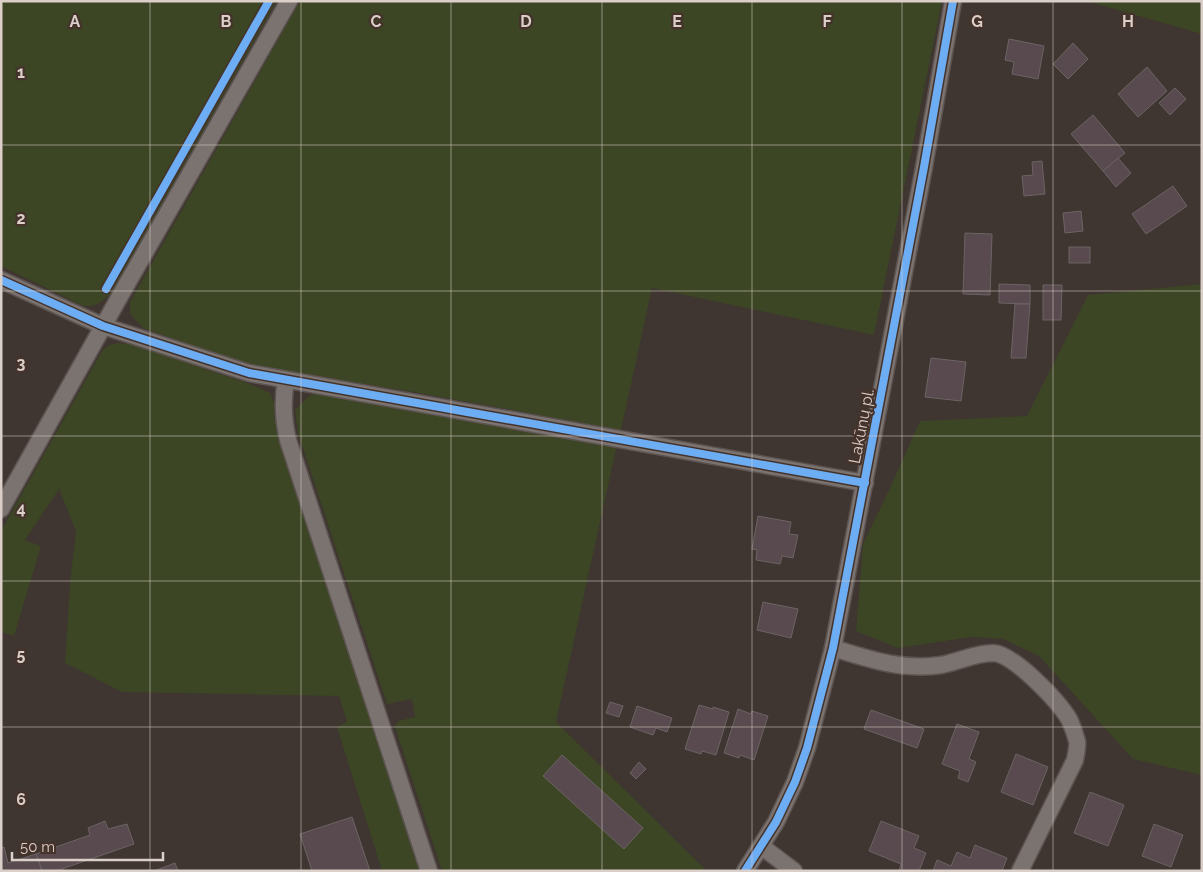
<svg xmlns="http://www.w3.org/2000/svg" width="1203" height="872" viewBox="0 0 1203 872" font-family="Raleway,sans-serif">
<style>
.green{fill:#3c4524}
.building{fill:#584a4e;stroke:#6c6464}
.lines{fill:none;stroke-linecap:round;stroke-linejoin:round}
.minor-casing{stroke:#5c5350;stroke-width:19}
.minor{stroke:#7b7370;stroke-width:16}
.cycleway-casing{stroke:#45332b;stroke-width:11}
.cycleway{stroke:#6dadf4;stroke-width:8}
.grid{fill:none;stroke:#dbcfca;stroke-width:1;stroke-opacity:0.55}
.labels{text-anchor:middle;stroke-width:4.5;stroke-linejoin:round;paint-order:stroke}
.street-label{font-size:16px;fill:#dbcfca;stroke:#45332b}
.grid-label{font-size:16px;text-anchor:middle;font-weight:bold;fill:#dbcfca;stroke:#45332b;stroke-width:4.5;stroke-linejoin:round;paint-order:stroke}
</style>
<rect width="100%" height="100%" fill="#3f3531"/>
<g class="green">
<path d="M1,1H277L112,292C102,302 97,307 83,306L1,266Z"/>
<polygon points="300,1 942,1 874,335 652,288 621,430 414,392 262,367 211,352 143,328 130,314 130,302"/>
<polygon points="1086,1 1202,1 1202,34"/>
<polygon points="1202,284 1202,775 1133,759 1039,656 1003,639 972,637 898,648 856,631 863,544 889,490 920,421 1027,416 1088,295"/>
<path d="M118,343C148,346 179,359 208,370C229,377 250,383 270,393L275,405L274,418L422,871H382L337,727L347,722L339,696L122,692L65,663L70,583L76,531L59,489L25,540L41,546L14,636L1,632V531L102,351L109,345Z"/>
<polygon points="319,393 617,445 556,722 707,871 442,871 395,727 398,721 415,717 412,699 387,704 298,433 295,410 309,396"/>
</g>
<g class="building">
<polygon points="1009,39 1044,46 1038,79 1012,74 1014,62 1005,60"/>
<polygon points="1073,43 1088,59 1068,79 1053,64"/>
<polygon points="1147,67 1167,91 1138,117 1118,94"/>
<polygon points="1175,88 1186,99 1170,115 1159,103"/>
<polygon points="1093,115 1125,153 1103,171 1071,134"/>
<polygon points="1118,158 1131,173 1116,187 1103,171"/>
<polygon points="1042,161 1045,194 1024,196 1022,176 1033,175 1032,162"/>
<polygon points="1173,186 1187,206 1146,234 1132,214"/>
<polygon points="1081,211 1083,231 1065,233 1063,213"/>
<polygon points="965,233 992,234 990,295 963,294"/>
<rect x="1069" y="247" width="21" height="16"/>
<polygon points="999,284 1030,285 1030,304 999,303"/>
<polygon points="1043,285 1062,285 1061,320 1043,320"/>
<polygon points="1015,304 1030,304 1026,358 1011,358"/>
<polygon points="931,358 966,362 961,401 925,397"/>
<polygon points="758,516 791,522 789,534 798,535 793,558 782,556 780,564 756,560 757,550 752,549"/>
<polygon points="763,602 798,609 791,638 757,630"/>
<polygon points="610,702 623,706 619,717 606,713"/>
<polygon points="699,705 713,709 713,707 729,712 716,755 702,751 701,754 685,749"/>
<polygon points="637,706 672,718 667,732 656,728 653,735 630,727"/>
<polygon points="738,709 751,714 752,711 768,716 754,760 740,755 739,758 724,753"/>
<polygon points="871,710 924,729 917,748 864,729"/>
<polygon points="957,724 979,732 969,759 976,762 968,782 958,778 960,771 942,764"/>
<polygon points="1016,754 1048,767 1033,805 1001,792"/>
<polygon points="562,755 643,828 624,849 543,776"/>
<polygon points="639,762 646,769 636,779 630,773"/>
<polygon points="1090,792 1124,805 1108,846 1074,833"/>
<polygon points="352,817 370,871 312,871 300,834"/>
<polygon points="105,821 108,829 127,824 134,844 56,871 42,871 36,854 90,835 88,828"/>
<polygon points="881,821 919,836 914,848 926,853 919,871 899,871 901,864 869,851"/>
<polygon points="1154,824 1183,835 1171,867 1142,856"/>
<polygon points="975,845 1007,858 1002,871 933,871 937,860 951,866 957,852 970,858"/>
<polygon points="4,847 8,863 36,854 42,871 1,871 1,848"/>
<polygon points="175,863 178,871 154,871"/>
</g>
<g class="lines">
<g class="minor-casing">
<g id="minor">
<polyline points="1,280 103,326 249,373 865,483"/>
<path d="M286,380C282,402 283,419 288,440L429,871"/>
<polyline points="1,509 120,296 289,1"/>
<path d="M833,648C868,659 903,671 941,665C958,662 975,653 993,653C1014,654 1058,701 1069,719C1072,725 1075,734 1077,741C1078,746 1076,754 1075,760L1020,871"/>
<polyline points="761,846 794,871"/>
<polyline points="745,871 776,822 795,782 807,748 833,648 924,167 953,1"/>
</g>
</g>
<use href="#minor" class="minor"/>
<g class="cycleway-casing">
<g id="cycleway">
<polyline points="1,280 103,326 249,373 865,483"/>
<polyline points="106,289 269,1"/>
<polyline points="745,871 776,822 795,782 807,748 833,648 924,167 953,1"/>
</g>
</g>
<use href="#cycleway" class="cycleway"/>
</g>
<path class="grid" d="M150,1V871M301,1V871M451,1V871M602,1V871M752,1V871M902,1V871M1053,1V871M1,145H1202M1,291H1202M1,436H1202M1,581H1202M1,727H1202"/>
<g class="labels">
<g class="street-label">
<text transform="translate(861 426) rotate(-79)" y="6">Lakūnų pl.</text>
</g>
</g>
<g class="grid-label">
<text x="75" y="27">A</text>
<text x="226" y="27">B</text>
<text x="376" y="27">C</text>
<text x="526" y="27">D</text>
<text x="677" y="27">E</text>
<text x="827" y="27">F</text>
<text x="977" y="27">G</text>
<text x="1128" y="27">H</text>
<text x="21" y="78">1</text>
<text x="21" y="224">2</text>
<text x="21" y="369">3</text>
<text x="21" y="514">4</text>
<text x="21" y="660">5</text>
<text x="21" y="805">6</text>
</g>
<rect width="1203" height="872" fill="none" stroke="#dbcfca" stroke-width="5"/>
<path d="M12 852v8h151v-8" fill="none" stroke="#dbcfca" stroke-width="2.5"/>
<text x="20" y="852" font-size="15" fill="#dbcfca" stroke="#45332b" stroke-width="4" paint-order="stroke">50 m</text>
</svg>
